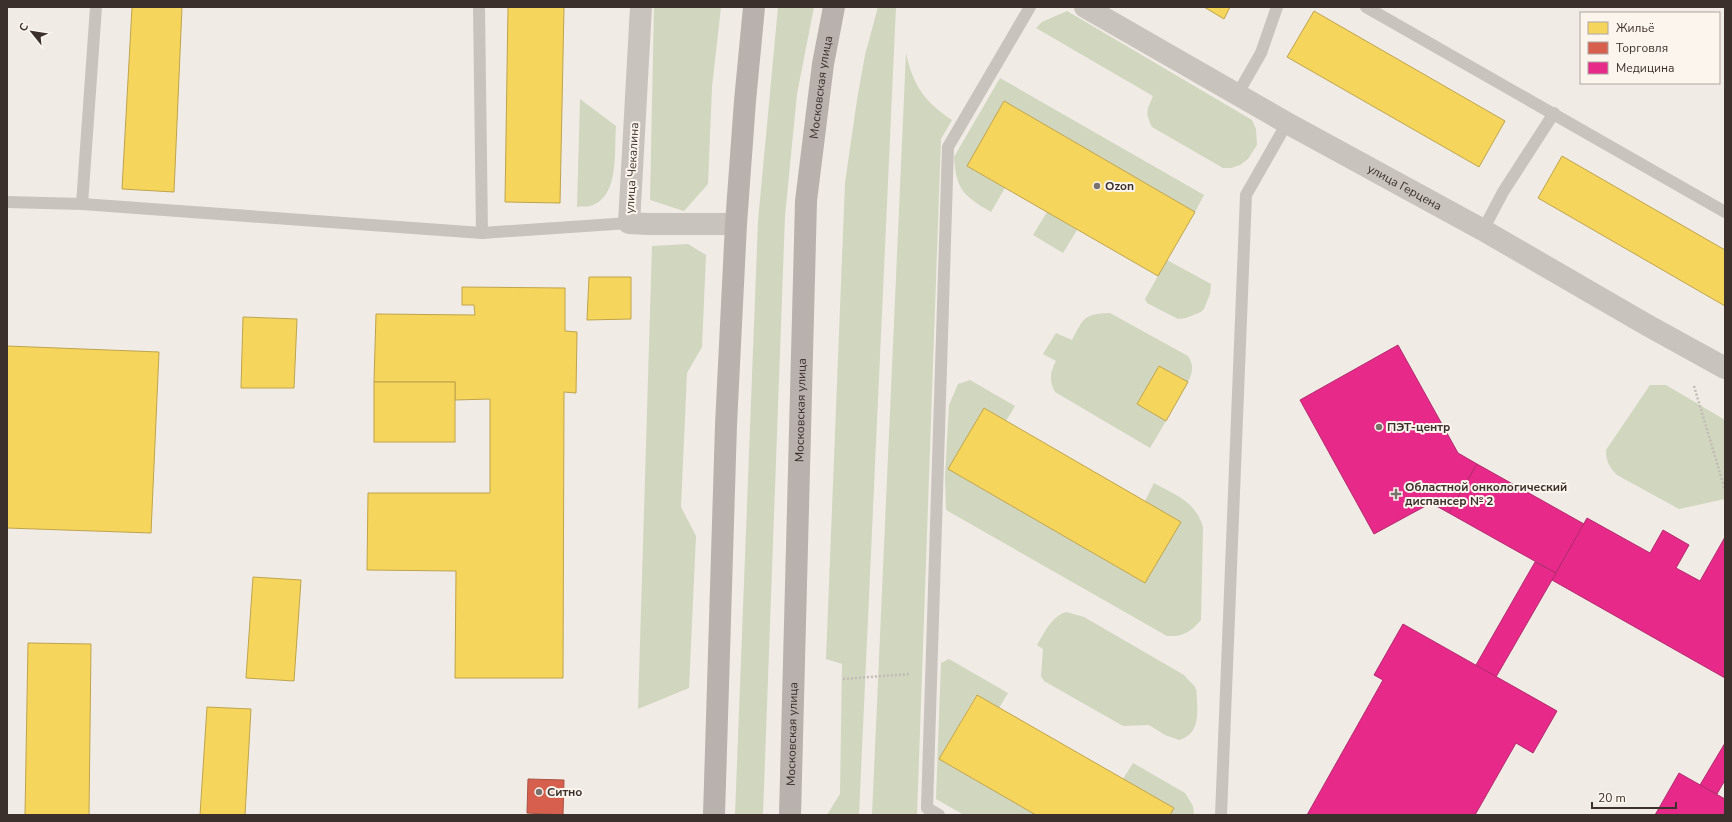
<svg xmlns="http://www.w3.org/2000/svg" width="1732" height="822" viewBox="0 0 1732 822" font-family="'Nunito Sans',sans-serif">
<style>
.green{fill:#d1d6bf}
.homes{fill:#f6d55c;stroke:#bea44d}
.shops{fill:#d6604d;stroke:#a85243}
.health{fill:#e7298a;stroke:#b32b6e}
.lines{fill:none;stroke-linecap:round;stroke-linejoin:round}
.path{stroke:#c2bbb6;stroke-width:2.5;stroke-dasharray:2 2;stroke-linecap:butt}
.service{stroke:#c9c3be;stroke-width:12}
.minor{stroke:#c9c3be;stroke-width:22}
.primary{stroke:#b8b1ad;stroke-width:22}
.poi-dot{fill:#7a716c;stroke:#fbf5ee;stroke-width:1.5}
.labels{text-anchor:middle;stroke-width:4;stroke-linejoin:round;paint-order:stroke}
.street-label{font-size:12px;fill:#3b302b;stroke:#fbf5ee}
.poi-label{font-size:12px;font-weight:bold;fill:#3b302b;stroke:#fbf5ee;text-anchor:start}
</style>
<rect width="100%" height="100%" fill="#f0ebe5"/>
<g class="green">
<polygon points="654,7 721,7 712,87 708,184 684,211 650,200"/>
<polygon points="778,7 814,7 797,94 785,216 763,815 735,815 758,221"/>
<polygon points="878,7 896,7 859,815 827,815 840,794 842,664 826,659 845,183 857,100 865,55"/>
<path d="M1067,11L1252,120L1256,129L1257,145L1248,159L1240,165L1231,168H1223L1152,127C1145,112 1147,110 1153,96L1036,28L1042,22Z"/>
<path d="M906,53C913,86 925,102 952,120L941,139L917,815H872Z"/>
<path d="M1000,78L1204,195L1195,212L1004,101L967,166L1005,188L991,212C964,196 956,190 954,157Z"/>
<path d="M580,99L616,126C614,150 620,198 590,206C586,207 581,206 577,207Z"/>
<polygon points="1047,212 1077,230 1063,253 1033,235"/>
<polygon points="688,244 706,255 702,347 687,373 681,507 696,536 689,688 638,709 652,246"/>
<polygon points="1167,260 1211,284 1210,294 1204,309 1201,312 1186,318 1178,319 1147,303 1145,299"/>
<path d="M1110,313L1188,356C1194,365 1193,372 1188,382L1159,366L1137,404L1166,421L1150,448L1055,392C1049,381 1050,372 1056,361L1043,354L1056,333L1072,340C1084,318 1083,314 1110,313Z"/>
<path d="M970,380L1015,406L1006,421L984,408L948,469L1145,583L1180,522L1145,501L1154,483C1177,496 1195,501 1203,527L1201,620C1191,632 1182,637 1167,636L946,510L945,477L949,405L958,384Z"/>
<path d="M1650,385H1666L1725,420V499L1679,509L1617,475C1609,467 1606,461 1606,450Z"/>
<path d="M1066,612L1084,617L1184,675C1187,679 1192,683 1195,687C1197,691 1197,698 1197,702C1198,719 1197,735 1179,740L1165,735L1149,725L1123,726L1044,681L1041,676L1043,649L1037,645C1045,632 1051,617 1066,612Z"/>
<polygon points="949,659 1008,693 999,708 976,695 939,759 1036,815 964,815 936,799 941,663"/>
<polygon points="1133,763 1185,793 1193,806 1194,815 1170,815 1174,808 1123,779"/>
</g>
<g class="homes">
<polygon points="132,7 182,7 174,192 122,189"/>
<polygon points="508,7 564,7 560,203 505,202"/>
<polygon points="1204,7 1230,7 1224,19"/>
<polygon points="1314,11 1505,121 1479,167 1287,57"/>
<polygon points="1004,101 1195,212 1158,276 967,166"/>
<polygon points="1562,156 1725,250 1725,306 1538,198"/>
<polygon points="589,277 631,277 631,319 587,320"/>
<polygon points="462,287 565,288 565,331 577,332 576,393 564,392 563,678 455,678 456,571 367,570 368,493 490,493 490,399 455,400 455,382 374,382 376,314 475,315 474,305 462,305"/>
<polygon points="243,317 297,319 294,388 241,388"/>
<polygon points="7,346 159,352 151,533 7,528"/>
<polygon points="1159,366 1188,382 1166,421 1137,404"/>
<rect x="374" y="382" width="81" height="60"/>
<polygon points="984,408 1181,522 1145,583 948,469"/>
<polygon points="253,577 301,580 294,681 246,678"/>
<polygon points="28,643 91,644 89,815 25,815"/>
<polygon points="977,695 1174,808 1170,815 1036,815 939,759"/>
<polygon points="207,707 251,709 245,815 200,815"/>
</g>
<polygon class="shops" points="528,779 564,780 563,815 527,813"/>
<g class="health">
<polygon points="1398,345 1458,453 1477,464 1449,513 1431,503 1374,534 1300,400"/>
<polygon points="1477,464 1584,524 1556,573 1449,513"/>
<polygon points="1587,518 1650,553 1663,530 1689,545 1676,568 1700,581 1725,537 1725,678 1552,580"/>
<polygon points="1535,562 1556,573 1496,677 1476,665"/>
<polygon points="1403,624 1557,711 1533,753 1516,743 1475,815 1307,815 1383,680 1374,675"/>
<polygon points="1725,743 1725,780 1717,794 1700,785"/>
<polygon points="1679,773 1725,799 1725,815 1655,815"/>
</g>
<g class="lines">
<g class="path">
<polyline points="1694,386 1725,490"/>
<polyline points="843,679 910,674"/>
</g>
<g class="service">
<polyline points="479,7 482,233"/>
<polyline points="1366,7 1725,212"/>
<polyline points="1237,95 1261,53 1277,7"/>
<polyline points="7,202 82,204 482,233 629,223"/>
<polyline points="82,204 96,7"/>
<polyline points="1483,230 1503,192 1554,113"/>
<polyline points="939,815 927,808 948,147 1030,7"/>
<polyline points="1221,815 1246,195 1287,123"/>
</g>
<g class="minor">
<polyline points="641,7 629,223 649,224 736,224"/>
<path id="s1" d="M1085,7L1287,123L1483,230L1647,325L1725,368"/>
</g>
<g class="primary">
<polyline points="714,815 726,425 736,224 745,101 754,7"/>
<path id="s2" d="M790,815L806,201L823,64L834,7"/>
</g>
</g>
<g class="poi-dot">
<circle cx="1097" cy="186" r="4"/>
<circle cx="1379" cy="427" r="4"/>
<path d="M1394 488h4v4h4v4h-4v4h-4v-4h-4v-4h4z"/>
<circle cx="539" cy="792" r="4"/>
</g>
<g class="labels">
<g class="street-label">
<text dy="4" stroke="none"><textPath href="#s2" startOffset="729">Московская улица</textPath></text>
<text transform="translate(632 168) rotate(-87)" y="4">улица Чекалина</text>
<text dy="4" stroke="none"><textPath href="#s1" startOffset="367">улица Герцена</textPath></text>
<text dy="4" stroke="none"><textPath href="#s2" startOffset="405">Московская улица</textPath></text>
<text dy="4" stroke="none"><textPath href="#s2" startOffset="81">Московская улица</textPath></text>
</g>
<g class="poi-label">
<text x="1105" y="190">Ozon</text>
<text x="1387" y="431">ПЭТ-центр</text>
<text x="1405" y="491">Областной онкологический<tspan x="1405" dy="14">диспансер № 2</tspan></text>
<text x="547" y="796">Ситно</text>
</g>
</g>
<rect width="1732" height="822" fill="none" stroke="#3b302b" stroke-width="16"/>
<rect x="1580" y="12" width="140" height="72" fill="#fbf5ee" stroke="#aea6a0"/>
<rect x="1588" y="22" width="20" height="12" fill="#f6d55c" stroke="#aea6a0"/>
<text x="1616" y="32" font-size="12" fill="#3b302b">Жильё</text>
<rect x="1588" y="42" width="20" height="12" fill="#d6604d" stroke="#aea6a0"/>
<text x="1616" y="52" font-size="12" fill="#3b302b">Торговля</text>
<rect x="1588" y="62" width="20" height="12" fill="#e7298a" stroke="#aea6a0"/>
<text x="1616" y="72" font-size="12" fill="#3b302b">Медицина</text>
<g transform="translate(32 32) rotate(300)" stroke="#fbf5ee" stroke-width="3" paint-order="stroke">
<path d="M0-3L7 15L0 10L-7 15Z" fill="#3b302b"/>
<text y="-6" font-size="11" font-weight="bold" text-anchor="middle" fill="#3b302b">С</text>
</g>
<path d="M1592 802v6h84v-6" fill="none" stroke="#3b302b" stroke-width="2"/>
<text x="1598" y="802" font-size="12" fill="#3b302b" stroke="#fbf5ee" stroke-width="3" paint-order="stroke">20 m</text>
</svg>
